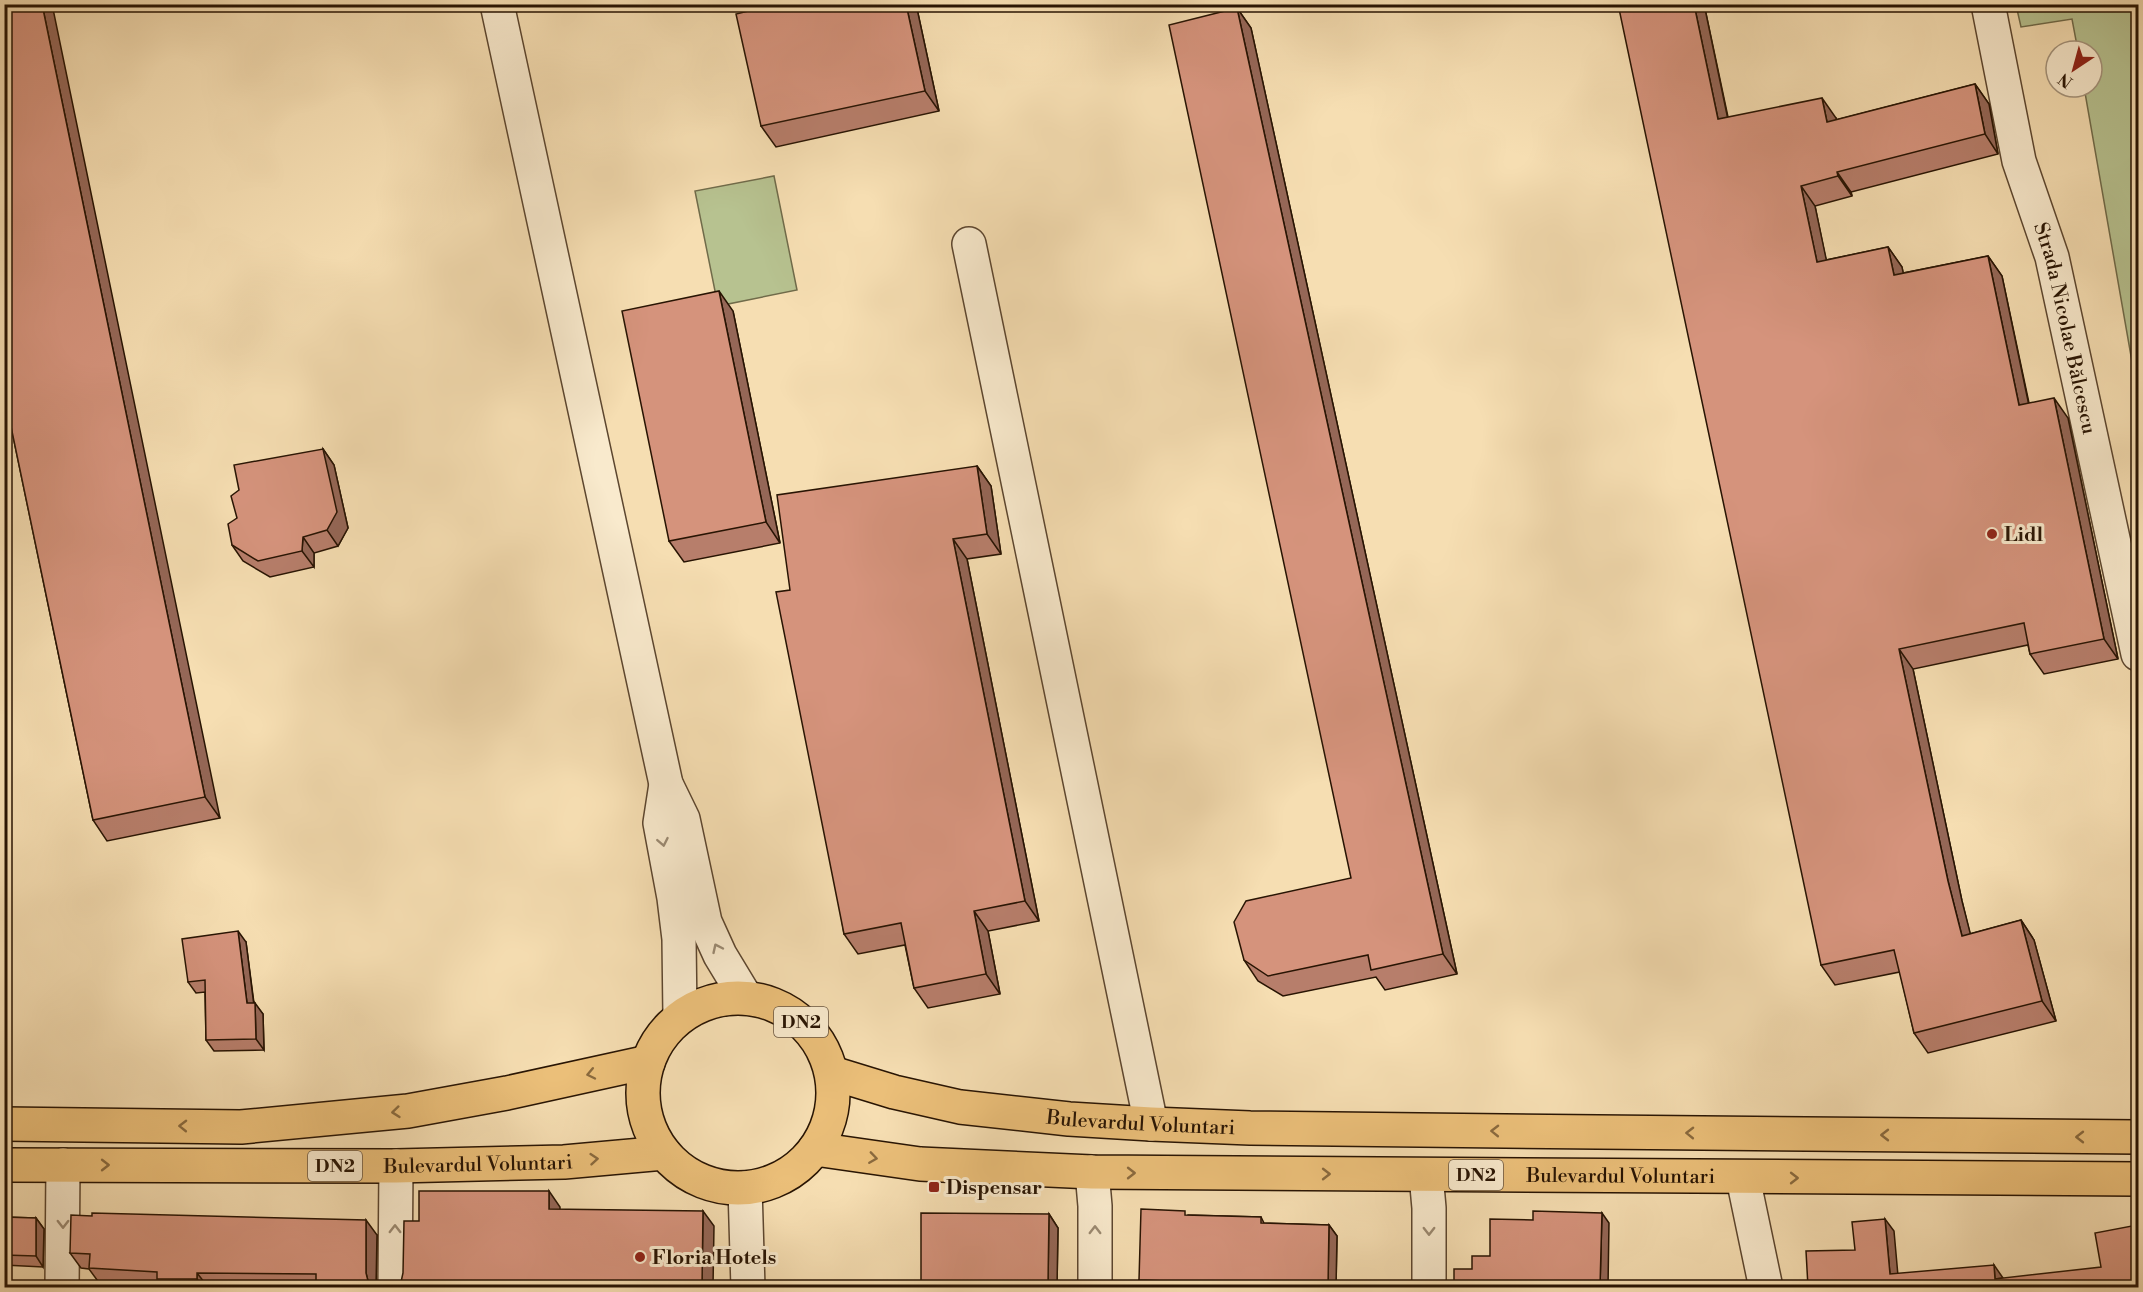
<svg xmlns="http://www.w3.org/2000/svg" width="2143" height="1292" viewBox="0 0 2143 1292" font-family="'Libre Bodoni',serif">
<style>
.green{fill:#b7c290;stroke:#706b4a;stroke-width:1.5}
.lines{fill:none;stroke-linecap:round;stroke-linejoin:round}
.minor-casing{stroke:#5c462f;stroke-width:36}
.tertiary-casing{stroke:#5c462f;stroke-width:36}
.trunk-casing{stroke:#281403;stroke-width:36}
.minor{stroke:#f9eacd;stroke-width:33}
.tertiary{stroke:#f9eacd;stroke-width:33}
.trunk{stroke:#ebbf79;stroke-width:33}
.wall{fill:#b77e6b;stroke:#281403;stroke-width:1.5}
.shaded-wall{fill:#956757;stroke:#281403;stroke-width:1.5}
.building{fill:#d5937c;stroke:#281403;stroke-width:1.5}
.oneway{stroke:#9b8a72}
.oneway2{stroke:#8a6a3e}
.poi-dot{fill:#8f2418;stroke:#f9eacd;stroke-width:2}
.labels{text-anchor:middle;stroke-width:6;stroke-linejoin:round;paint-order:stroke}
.shield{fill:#f9eacd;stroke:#675440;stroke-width:1.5}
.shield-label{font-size:18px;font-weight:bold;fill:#281403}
.street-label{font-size:20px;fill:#281403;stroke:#f9eacd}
.poi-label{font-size:20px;font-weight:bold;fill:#281403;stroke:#f9eacd;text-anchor:start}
</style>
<rect width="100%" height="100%" fill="#f6deb2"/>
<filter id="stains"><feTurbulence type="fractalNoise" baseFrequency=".00333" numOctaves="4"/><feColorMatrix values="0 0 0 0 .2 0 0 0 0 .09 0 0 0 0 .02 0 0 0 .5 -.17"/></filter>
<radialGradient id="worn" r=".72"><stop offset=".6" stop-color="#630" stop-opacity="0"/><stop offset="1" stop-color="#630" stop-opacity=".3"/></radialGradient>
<g class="green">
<polygon points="2016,5 2138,5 2138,396 2084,87 2092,87 2092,51 2078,51 2072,19 2021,27"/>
<polygon points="774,176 797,290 718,306 695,191"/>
</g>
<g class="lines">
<g class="minor-casing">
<g id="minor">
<polyline points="497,4 666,784 683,819 705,922 720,955 746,998"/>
<path id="s1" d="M1988,4L2019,161L2052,257L2138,654"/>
<polyline points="969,244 1151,1124"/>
<polyline points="666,784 660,823 674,898 679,939 680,1017"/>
<polyline points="1092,1172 1095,1206 1095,1288"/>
<polyline points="1426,1175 1429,1208 1429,1288"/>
<polyline points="745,1188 748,1288"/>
<polyline points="62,1288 63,1165"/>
<polyline points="395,1288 396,1166"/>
</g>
</g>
<g class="tertiary-casing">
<polyline id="tertiary" points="1743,1178 1766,1288"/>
</g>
<g class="trunk-casing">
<g id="trunk">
<circle cx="738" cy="1093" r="95"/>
<path id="s2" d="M832,1073L894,1092L960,1107L1069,1119L1151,1124L1250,1128L1598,1132L2138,1137"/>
<polyline points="4,1124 241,1127 408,1111 507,1093 648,1062"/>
<path id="s3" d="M815,1149L920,1164L1092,1172L2138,1179"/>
<path id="s4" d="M4,1165L396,1166L564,1162L664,1153"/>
</g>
</g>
<use href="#minor" class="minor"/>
<use href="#tertiary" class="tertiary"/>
<use href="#trunk" class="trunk"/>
</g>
<g class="wall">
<polygon points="916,4 939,111 776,147 761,126"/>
<polygon points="1704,4 1728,117 1836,118 1836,120 1975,84 1989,104 1998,154 1851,192 1852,196 1815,206 1826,260 1888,247 1902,267 1903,273 1988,256 2002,276 2029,403 2068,418 2118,659 2044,674 2030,654 2028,645 1913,669 1962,901 1970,934 2021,920 2034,940 2056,1021 1928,1053 1914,1033 1900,972 1835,985 1821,965"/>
<polygon points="1237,8 1251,28 1457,974 1385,990 1376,977 1283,996 1258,981 1244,960 1351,878"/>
<polygon points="733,311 780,543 684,562 669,541"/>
<polygon points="4,393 220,818 107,841 93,820"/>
<polygon points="323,449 334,465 348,528 338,546 314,553 314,567 270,577 243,561 232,545 237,518"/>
<polygon points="977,466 991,486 1001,554 967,559 1039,921 988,931 1000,994 928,1008 914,988 905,945 858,954 844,934 790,590"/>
<polygon points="246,942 254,1003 263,1014 264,1050 214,1051 206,1040 205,992 196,993 188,982"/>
<polygon points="1049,1214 1058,1228 1057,1287 924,1287 921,1283"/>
<polygon points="1188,1215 1261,1217 1264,1223 1329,1225 1337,1236 1336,1287 1144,1287 1139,1280"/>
<polygon points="4,1217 36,1218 44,1229 43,1267 4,1265"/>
<polygon points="377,1235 376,1287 162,1287 100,1284 89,1269 81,1268 70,1253"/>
</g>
<g class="shaded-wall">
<polygon points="42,4 52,4 220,818 205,797"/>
<polygon points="906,4 916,4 939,111 925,91"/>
<polygon points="1694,4 1704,4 1732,139 1718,119"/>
<polygon points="1237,8 1251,28 1457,974 1443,954"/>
<polygon points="1975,84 1989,104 1998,154 1985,134"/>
<polygon points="1822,98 1836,118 1841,142 1827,122"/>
<polygon points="1837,172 1851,192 1852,196 1838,176"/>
<polygon points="1801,186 1815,206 1831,282 1817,262"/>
<polygon points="1888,247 1902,267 1908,295 1894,275"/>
<polygon points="1988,256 2002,276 2033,425 2019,405"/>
<polygon points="719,291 733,311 780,543 766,522"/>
<polygon points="2054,398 2068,418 2118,659 2104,639"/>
<polygon points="323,449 334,465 348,528 338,546 327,530"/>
<polygon points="977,466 991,486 1001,554 987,534"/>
<polygon points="303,537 314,553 314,567 302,551"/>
<polygon points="953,539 967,559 1039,921 1025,901"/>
<polygon points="1899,649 1913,669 1962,901 1976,956 1962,936 1948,881"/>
<polygon points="974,911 988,931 1000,994 986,974"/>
<polygon points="2021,920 2034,940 2056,1021 2042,1001"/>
<polygon points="238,931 246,942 255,1014 247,1003"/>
<polygon points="255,1003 263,1014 264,1050 256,1039"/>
<polygon points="549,1191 560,1207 560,1225 549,1209"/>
<polygon points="703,1211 714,1226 713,1287 702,1287"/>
<polygon points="1602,1213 1609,1223 1608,1287 1600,1287"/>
<polygon points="1049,1214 1058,1228 1057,1287 1050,1287 1048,1284"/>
<polygon points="36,1218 44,1229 43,1267 36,1256"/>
<polygon points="1885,1219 1894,1231 1899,1287 1890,1274"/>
<polygon points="366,1220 377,1235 376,1287 372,1287 368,1281 366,1273"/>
<polygon points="1329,1225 1337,1236 1336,1287 1328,1287"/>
<polygon points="1994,1265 2003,1278 1995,1279"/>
<polygon points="197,1273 208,1287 203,1287 197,1279"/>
</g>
<g class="building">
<polygon points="4,4 42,4 205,797 93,820 4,393"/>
<polygon points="778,4 906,4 925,91 761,126 736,14"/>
<polygon points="1618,4 1694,4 1718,119 1822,98 1827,122 1975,84 1985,134 1837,172 1838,176 1801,186 1817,262 1888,247 1894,275 1988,256 2019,405 2054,398 2104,639 2030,654 2024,623 1899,649 1948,881 1962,936 2021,920 2042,1001 1914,1033 1894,950 1821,965"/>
<polygon points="1237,8 1443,954 1371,970 1368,955 1268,976 1244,960 1234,922 1246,901 1351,878 1169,25"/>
<polygon points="719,291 766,522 669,541 622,311"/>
<polygon points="323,449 337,512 327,530 303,537 302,551 258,561 232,545 228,524 237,518 231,496 239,490 234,465"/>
<polygon points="977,466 987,534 953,539 1025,901 974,911 986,974 914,988 901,923 844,934 776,592 790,590 777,495"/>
<polygon points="238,931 247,1003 255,1003 256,1039 206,1040 205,980 188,982 182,939"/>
<polygon points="419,1191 549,1191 549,1209 703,1211 702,1287 395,1287 401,1282 403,1273 404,1221 419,1221"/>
<polygon points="1141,1209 1185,1211 1185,1215 1261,1217 1261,1223 1329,1225 1328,1287 1167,1287 1167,1281 1139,1280"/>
<polygon points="1533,1211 1602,1213 1600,1287 1454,1287 1454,1269 1472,1269 1472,1256 1490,1256 1490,1219 1533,1220"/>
<polygon points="92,1213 366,1220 366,1273 368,1281 373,1287 316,1287 316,1274 197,1273 197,1279 157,1279 157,1272 89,1268 90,1254 70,1253 71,1215 92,1216"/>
<polygon points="921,1213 1049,1214 1048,1284 1029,1284 1029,1287 956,1287 956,1283 921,1283"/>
<polygon points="4,1217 36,1218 36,1256 4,1255"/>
<polygon points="1885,1219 1890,1274 1994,1265 1995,1279 2101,1267 2095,1233 2137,1225 2139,1231 2139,1287 1808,1287 1806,1251 1855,1250 1852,1222"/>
</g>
<defs><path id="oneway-chevron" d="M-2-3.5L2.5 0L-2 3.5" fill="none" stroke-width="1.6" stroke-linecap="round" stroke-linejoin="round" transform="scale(1.5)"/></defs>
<g class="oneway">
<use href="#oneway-chevron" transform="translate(663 842) rotate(79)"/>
<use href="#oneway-chevron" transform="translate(717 948) rotate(-115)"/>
<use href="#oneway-chevron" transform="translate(63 1224) rotate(90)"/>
<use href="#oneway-chevron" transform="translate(395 1229) rotate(-90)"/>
<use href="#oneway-chevron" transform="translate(1095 1230) rotate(-90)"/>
<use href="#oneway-chevron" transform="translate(1429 1231) rotate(90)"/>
</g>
<g class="oneway2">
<use href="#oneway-chevron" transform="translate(591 1074) rotate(168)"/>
<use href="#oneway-chevron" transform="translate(396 1112) rotate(174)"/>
<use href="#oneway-chevron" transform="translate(183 1126) rotate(-179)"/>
<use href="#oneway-chevron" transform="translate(1495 1131) rotate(-179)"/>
<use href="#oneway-chevron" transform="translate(1690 1133) rotate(-179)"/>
<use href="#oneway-chevron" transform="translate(1885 1135) rotate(-180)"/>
<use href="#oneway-chevron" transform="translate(2080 1137) rotate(-180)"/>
<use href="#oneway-chevron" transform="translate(873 1158) rotate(8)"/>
<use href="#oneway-chevron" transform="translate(594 1159) rotate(-5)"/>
<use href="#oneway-chevron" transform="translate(105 1165)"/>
<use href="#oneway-chevron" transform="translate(1131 1173)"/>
<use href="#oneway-chevron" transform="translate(1326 1174)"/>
<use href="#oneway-chevron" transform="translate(1794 1178)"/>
</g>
<g class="poi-dot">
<circle cx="1992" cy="534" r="6"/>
<rect x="928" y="1181" width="12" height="12" rx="3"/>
<circle cx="640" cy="1257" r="6"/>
</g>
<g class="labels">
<g class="shield">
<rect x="774" y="1007" width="54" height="30" rx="4.5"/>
<rect x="308" y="1151" width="54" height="30" rx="4.5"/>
<rect x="1449" y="1160" width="54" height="30" rx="4.5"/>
</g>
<g class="shield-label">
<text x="801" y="1028">DN2</text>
<text x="335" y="1172">DN2</text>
<text x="1476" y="1181">DN2</text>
</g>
<g class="street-label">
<text dy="7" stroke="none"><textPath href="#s1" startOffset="334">Strada Nicolae Bălcescu</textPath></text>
<text dy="7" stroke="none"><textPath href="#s2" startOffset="314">Bulevardul Voluntari</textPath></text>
<text dy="7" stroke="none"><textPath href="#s4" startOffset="474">Bulevardul Voluntari</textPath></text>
<text dy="7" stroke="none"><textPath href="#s3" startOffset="807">Bulevardul Voluntari</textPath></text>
</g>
<g class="poi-label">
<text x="2004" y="541">Lidl</text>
<text x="946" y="1194">Dispensar</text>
<text x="652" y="1264">Floria Hotels</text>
</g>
</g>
<rect width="2143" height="1292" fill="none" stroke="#f6deb2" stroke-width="24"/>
<rect x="6" y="6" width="2131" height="1280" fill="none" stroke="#281403" stroke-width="3"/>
<rect x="12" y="12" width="2119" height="1268" fill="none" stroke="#281403" stroke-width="1.5"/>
<g transform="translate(2074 69) rotate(216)"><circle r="28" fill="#f9eacd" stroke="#a5947c" stroke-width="1.5"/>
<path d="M0-4.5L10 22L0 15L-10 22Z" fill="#8f2418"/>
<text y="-9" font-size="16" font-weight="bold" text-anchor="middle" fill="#281403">N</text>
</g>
<rect width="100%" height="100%" filter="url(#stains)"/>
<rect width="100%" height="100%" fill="url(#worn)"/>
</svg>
